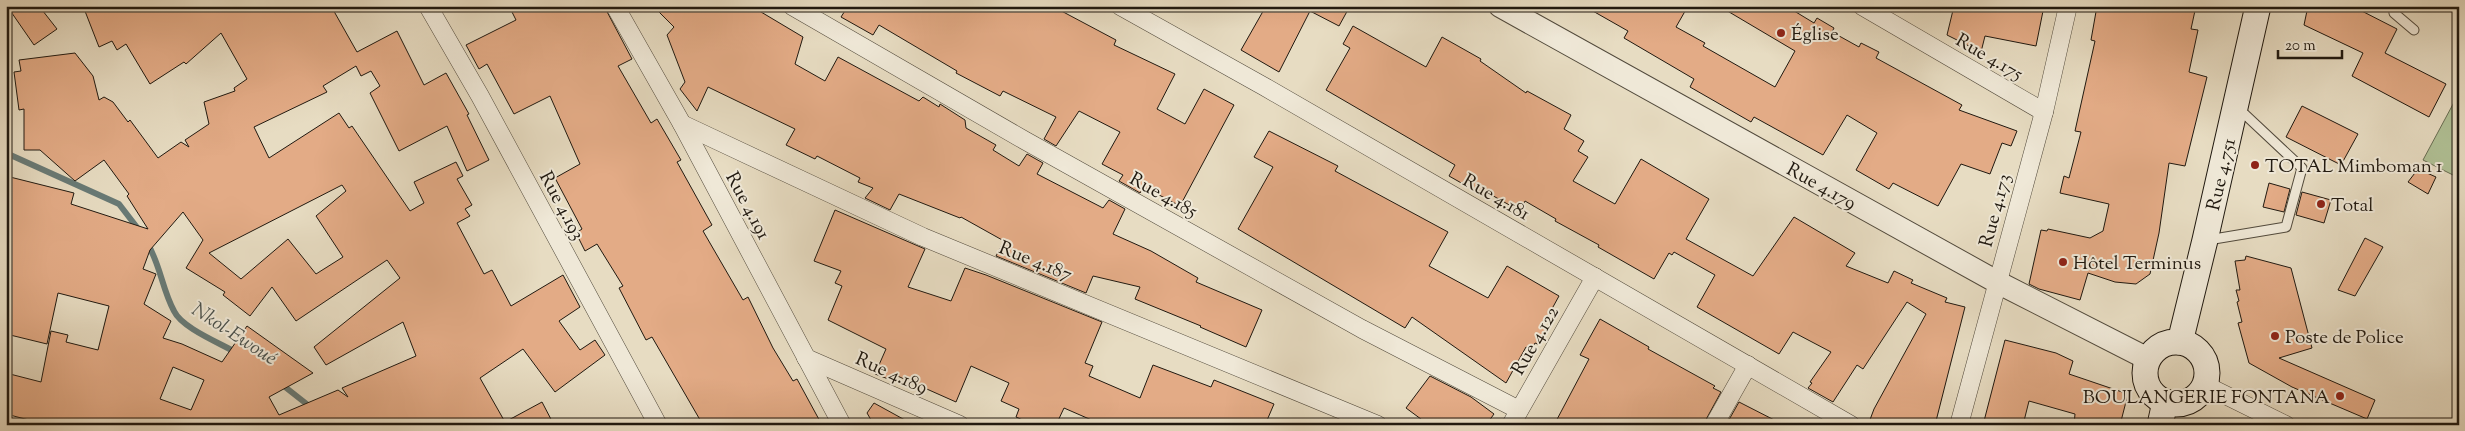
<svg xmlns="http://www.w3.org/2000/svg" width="2465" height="431" viewBox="0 0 2465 431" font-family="'Sorts Mill Goudy',serif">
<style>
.green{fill:#b1c297;stroke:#686e54}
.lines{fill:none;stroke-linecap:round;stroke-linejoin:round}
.stream{stroke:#687a76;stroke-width:6}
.building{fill:#e3ab86;stroke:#201910;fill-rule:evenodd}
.service-casing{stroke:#524a3c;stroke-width:11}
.minor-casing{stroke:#524a3c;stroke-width:19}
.tertiary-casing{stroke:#524a3c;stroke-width:24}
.secondary-casing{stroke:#201910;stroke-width:27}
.service{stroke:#efe8d7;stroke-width:9}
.minor{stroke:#efe8d7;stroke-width:18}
.tertiary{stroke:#efe8d7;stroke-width:22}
.secondary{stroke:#efe8d7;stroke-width:25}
.poi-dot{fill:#8f2418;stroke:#efe8d7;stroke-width:2}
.labels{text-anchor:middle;stroke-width:4;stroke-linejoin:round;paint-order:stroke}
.poi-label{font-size:19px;fill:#201910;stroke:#efe8d7;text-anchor:start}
.street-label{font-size:19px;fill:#201910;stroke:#efe8d7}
.water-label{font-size:20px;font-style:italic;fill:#4a514c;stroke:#efe8d7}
</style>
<rect width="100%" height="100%" fill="#e7dcc2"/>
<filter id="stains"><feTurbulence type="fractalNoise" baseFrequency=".004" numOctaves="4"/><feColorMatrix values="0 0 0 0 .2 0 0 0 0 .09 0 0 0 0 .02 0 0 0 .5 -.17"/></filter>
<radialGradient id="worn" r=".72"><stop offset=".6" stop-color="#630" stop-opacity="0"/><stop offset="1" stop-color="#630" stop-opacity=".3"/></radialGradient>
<polygon class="green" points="2459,93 2459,178 2423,160"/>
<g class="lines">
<g class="stream">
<polyline points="6,153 119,204 139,230"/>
<path d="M147,243C160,263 162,289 174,311C182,328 220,343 237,353"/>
<polyline points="280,383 313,409"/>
</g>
</g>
<g class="building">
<polygon points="7,6 39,6 57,29 34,45"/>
<path d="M83,6H331L357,52L397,31L424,85L446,73L469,114L467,115L489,160L467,171L447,126L399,151L370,93L380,86L371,71L361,76L356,66L323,86L327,92L254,127L269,158L339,113L349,128L352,126L410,211L424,203L414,182L456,162L463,176L457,179L472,205L465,209L470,216L457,223L484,274L492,270L511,306L563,275L580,307L559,321L580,350L595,340L605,355L555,392L523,349L480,378L505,422L542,402L554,425H48L6,414V373L41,382L51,331L68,335L66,342L98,350L109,306L58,293L47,344L6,334V176L74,193L71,204L148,229L127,196L129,194L104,160L75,181L40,150H24V109L19,110L14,72L21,71L19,60L75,53L93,76L99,100L104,97L113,102L128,122L130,120L158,158L181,142L189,147L185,140L209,124L204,102L235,91L234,88L247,79L221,33L186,64L184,62L150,84L126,44L117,50L112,41L99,47ZM342,185L346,191L316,216L343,257L316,274L288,239L241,279L209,253ZM183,212L203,240L186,268L225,292L223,295L250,316L272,287L296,321L387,260L400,278L314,347L326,365L403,322L416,356L342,388L348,397L338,390L279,415L269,397L313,373L247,326L222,362L182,344L163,338L171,321L144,304L156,274L143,269L150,250ZM173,367L204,380L191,410L160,399Z"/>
<polygon points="509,6 604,6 632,59 618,66 651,123 657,119 681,160 677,162 712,225 703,231 743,300 748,297 773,348 793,381 797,379 822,425 703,425 652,337 646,340 619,288 623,286 597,244 585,251 576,233 582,229 555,178 580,164 550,96 514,114 487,64 479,69 466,45 516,20"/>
<polygon points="653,6 751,6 803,37 795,64 825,81 838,57 919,101 923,97 939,107 940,104 965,120 966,128 996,145 993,150 1019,166 1027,154 1043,163 1037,174 1103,208 1109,200 1125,209 1113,234 1151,251 1198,278 1196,282 1262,310 1246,347 1200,327 1201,326 1135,299 1140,287 1093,276 1086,293 996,256 1004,241 961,217 960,218 899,194 890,210 865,198 873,188 858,182 860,178 817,156 815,159 786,145 795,129 708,87 697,111 680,89 685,82 667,35 674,27"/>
<polygon points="848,6 1052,6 1116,40 1114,45 1175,74 1157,109 1185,124 1204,89 1234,105 1180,206 1144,187 1140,193 1119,181 1123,175 1102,164 1120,132 1079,111 1056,146 1044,139 1056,117 1003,91 1000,96 956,73 957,71 879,25 873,35 841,17"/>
<polygon points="1266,6 1350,6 1339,26 1310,11 1279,72 1241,50"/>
<polygon points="1584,6 1688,6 1676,27 1705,43 1703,46 1775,87 1795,51 1719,6 1786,6 1814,23 1817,18 1834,28 1832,32 1859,47 1861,43 1879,52 1876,58 1962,105 1959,110 2017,131 2011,146 2002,143 1990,174 1961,164 1938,206 1893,183 1889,189 1856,170 1877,133 1847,115 1823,155 1754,117 1751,122 1690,87 1694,79 1624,38 1628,31"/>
<polygon points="1954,6 2044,6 2036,46 1985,36 1981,52 1947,35"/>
<polygon points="2097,6 2129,6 2152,11 2159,10 2160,6 2196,6 2191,29 2198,30 2189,72 2207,77 2185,166 2169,163 2159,233 2150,274 2136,284 2115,282 2088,273 2080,300 2039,289 2029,284 2041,230 2047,231 2048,229 2090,238 2103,231 2109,204 2060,193 2064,176 2069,178 2081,132 2075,131 2095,41 2091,40"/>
<polygon points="2308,6 2352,6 2397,29 2385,53 2446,84 2429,117 2352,76 2363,53 2304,25"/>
<polygon points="1353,26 1426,67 1442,37 1481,59 1480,61 1526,93 1527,91 1571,115 1564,129 1584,141 1578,151 1588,157 1573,181 1615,204 1641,159 1709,199 1686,239 1753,276 1794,217 1855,253 1846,266 1888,283 1894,271 1913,280 1911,283 1947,298 1945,302 1965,307 1935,425 1868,425 1874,409 1926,314 1907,302 1863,369 1857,365 1833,402 1808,388 1812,383 1810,382 1831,352 1793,332 1779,354 1697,307 1715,275 1674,252 1672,255 1669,253 1654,279 1598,247 1599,245 1555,221 1556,219 1525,201 1520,211 1481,189 1479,193 1449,176 1455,165 1326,90 1350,48 1343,44"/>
<polygon points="2302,106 2358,134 2341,165 2286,137"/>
<polygon points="1269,131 1338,166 1335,171 1448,232 1429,266 1488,298 1507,266 1559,296 1542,327 1548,330 1540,345 1535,343 1531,350 1526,347 1506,383 1412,317 1405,328 1238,229 1273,167 1254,157"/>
<polygon points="2418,169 2436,177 2428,194 2408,182"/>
<polygon points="2269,183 2290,189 2284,212 2263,207"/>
<polygon points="2302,192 2331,200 2324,223 2296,215"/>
<polygon points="835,210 925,249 908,287 951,301 965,268 986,275 1102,322 1085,363 1093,366 1089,376 1140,398 1153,365 1211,387 1214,380 1274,404 1265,425 1103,425 1064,408 1056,425 1034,425 1016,417 1019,409 1001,401 1009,383 971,366 956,402 893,374 891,380 875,374 886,349 828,320 842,286 835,283 841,271 814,261"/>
<polygon points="2365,238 2383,247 2355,296 2338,290"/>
<polygon points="2246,256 2291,268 2312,348 2279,358 2375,400 2367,419 2292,387 2249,363 2238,323 2242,322 2237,302 2239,301 2236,290 2240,290 2235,261 2245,260"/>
<polygon points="1600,319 1649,347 1648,349 1715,386 1713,388 1721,392 1703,425 1554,425 1589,359 1580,355"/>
<polygon points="2005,340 2056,353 2073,361 2069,374 2128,394 2120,425 2074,425 2075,414 2029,401 2023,425 1983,425"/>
<polygon points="1430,376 1471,397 1494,414 1486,425 1429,425 1406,408"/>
<polygon points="1739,402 1784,425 1726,425"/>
<polygon points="874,403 914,425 874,425 867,413"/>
</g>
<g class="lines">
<g class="service-casing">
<g id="service">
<polyline points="2393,6 2394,13 2414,30"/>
<polyline points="2208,240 2286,227 2302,168 2238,108"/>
</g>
</g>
<g class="minor-casing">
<g id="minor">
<polyline points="428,6 480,96 658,425"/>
<polyline points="615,6 682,124 842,425"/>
<polyline points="792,6 1024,140 1362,329 1519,410"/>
<polyline points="1120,6 1265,87 1851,425"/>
<polyline points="1862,6 2044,112"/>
<polyline points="682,124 923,237 1378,425"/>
<polyline points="806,358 960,425"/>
<polyline points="2205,385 2286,425"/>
<polyline points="1511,425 1595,277"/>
<polyline points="1714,425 1748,365"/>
<polyline points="1959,425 2044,112 2068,6"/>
</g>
</g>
<g class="tertiary-casing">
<polyline id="tertiary" points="1500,6 1997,282 2148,359"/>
</g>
<g class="secondary-casing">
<g id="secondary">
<polyline points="2180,342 2205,240 2258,6"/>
<circle cx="2176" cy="373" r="31"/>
<polyline points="2160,425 2165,402"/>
</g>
</g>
<use href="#service" class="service"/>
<use href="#minor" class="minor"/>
<use href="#tertiary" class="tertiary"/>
<use href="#secondary" class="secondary"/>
</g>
<g class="poi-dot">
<circle cx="1781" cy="33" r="5"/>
<circle cx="2255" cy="165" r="5"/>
<circle cx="2321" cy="204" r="5"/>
<circle cx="2063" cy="262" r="5"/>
<circle cx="2275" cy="336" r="5"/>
<circle cx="2340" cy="396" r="5"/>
</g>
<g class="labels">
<g class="poi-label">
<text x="1791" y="40">Église</text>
<text x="2265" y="172">TOTAL Mimboman 1</text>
<text x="2331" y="211">Total</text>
<text x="2073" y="269">Hôtel Terminus</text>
<text x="2285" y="343">Poste de Police</text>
<text x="2330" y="403" text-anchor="end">BOULANGERIE FONTANA</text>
</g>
<g class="street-label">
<text transform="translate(1990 56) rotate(30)" y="7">Rue 4.175</text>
<text transform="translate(2220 174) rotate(-77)" y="7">Rue 4.751</text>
<text transform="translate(1822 185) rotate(29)" y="7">Rue 4.179</text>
<text transform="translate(1164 194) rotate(29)" y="7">Rue 4.185</text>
<text transform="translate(1497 196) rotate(30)" y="7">Rue 4.181</text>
<text transform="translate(563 205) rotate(62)" y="7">Rue 4.193</text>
<text transform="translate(749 205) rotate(62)" y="7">Rue 4.191</text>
<text transform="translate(1994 210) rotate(-75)" y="7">Rue 4.173</text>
<text transform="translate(1036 260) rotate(22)" y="7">Rue 4.187</text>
<text transform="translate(1534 340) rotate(-60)" y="7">Rue 4.122</text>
<text transform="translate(892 372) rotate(24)" y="7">Rue 4.189</text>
</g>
<g class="water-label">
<text transform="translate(235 333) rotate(33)" y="7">Nkol-Ewoué</text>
</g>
</g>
<rect width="2465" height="431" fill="none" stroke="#e7dcc2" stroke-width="25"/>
<rect x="8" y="8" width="2450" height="416" fill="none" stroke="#201910" stroke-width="2.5"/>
<rect x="12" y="12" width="2440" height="406" fill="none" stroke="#201910"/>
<path d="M2278 50v8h64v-8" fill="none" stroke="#201910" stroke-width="2.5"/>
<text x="2285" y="50" font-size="15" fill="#201910" stroke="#efe8d7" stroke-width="4" paint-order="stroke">20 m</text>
<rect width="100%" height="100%" filter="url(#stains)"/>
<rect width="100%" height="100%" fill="url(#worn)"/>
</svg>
